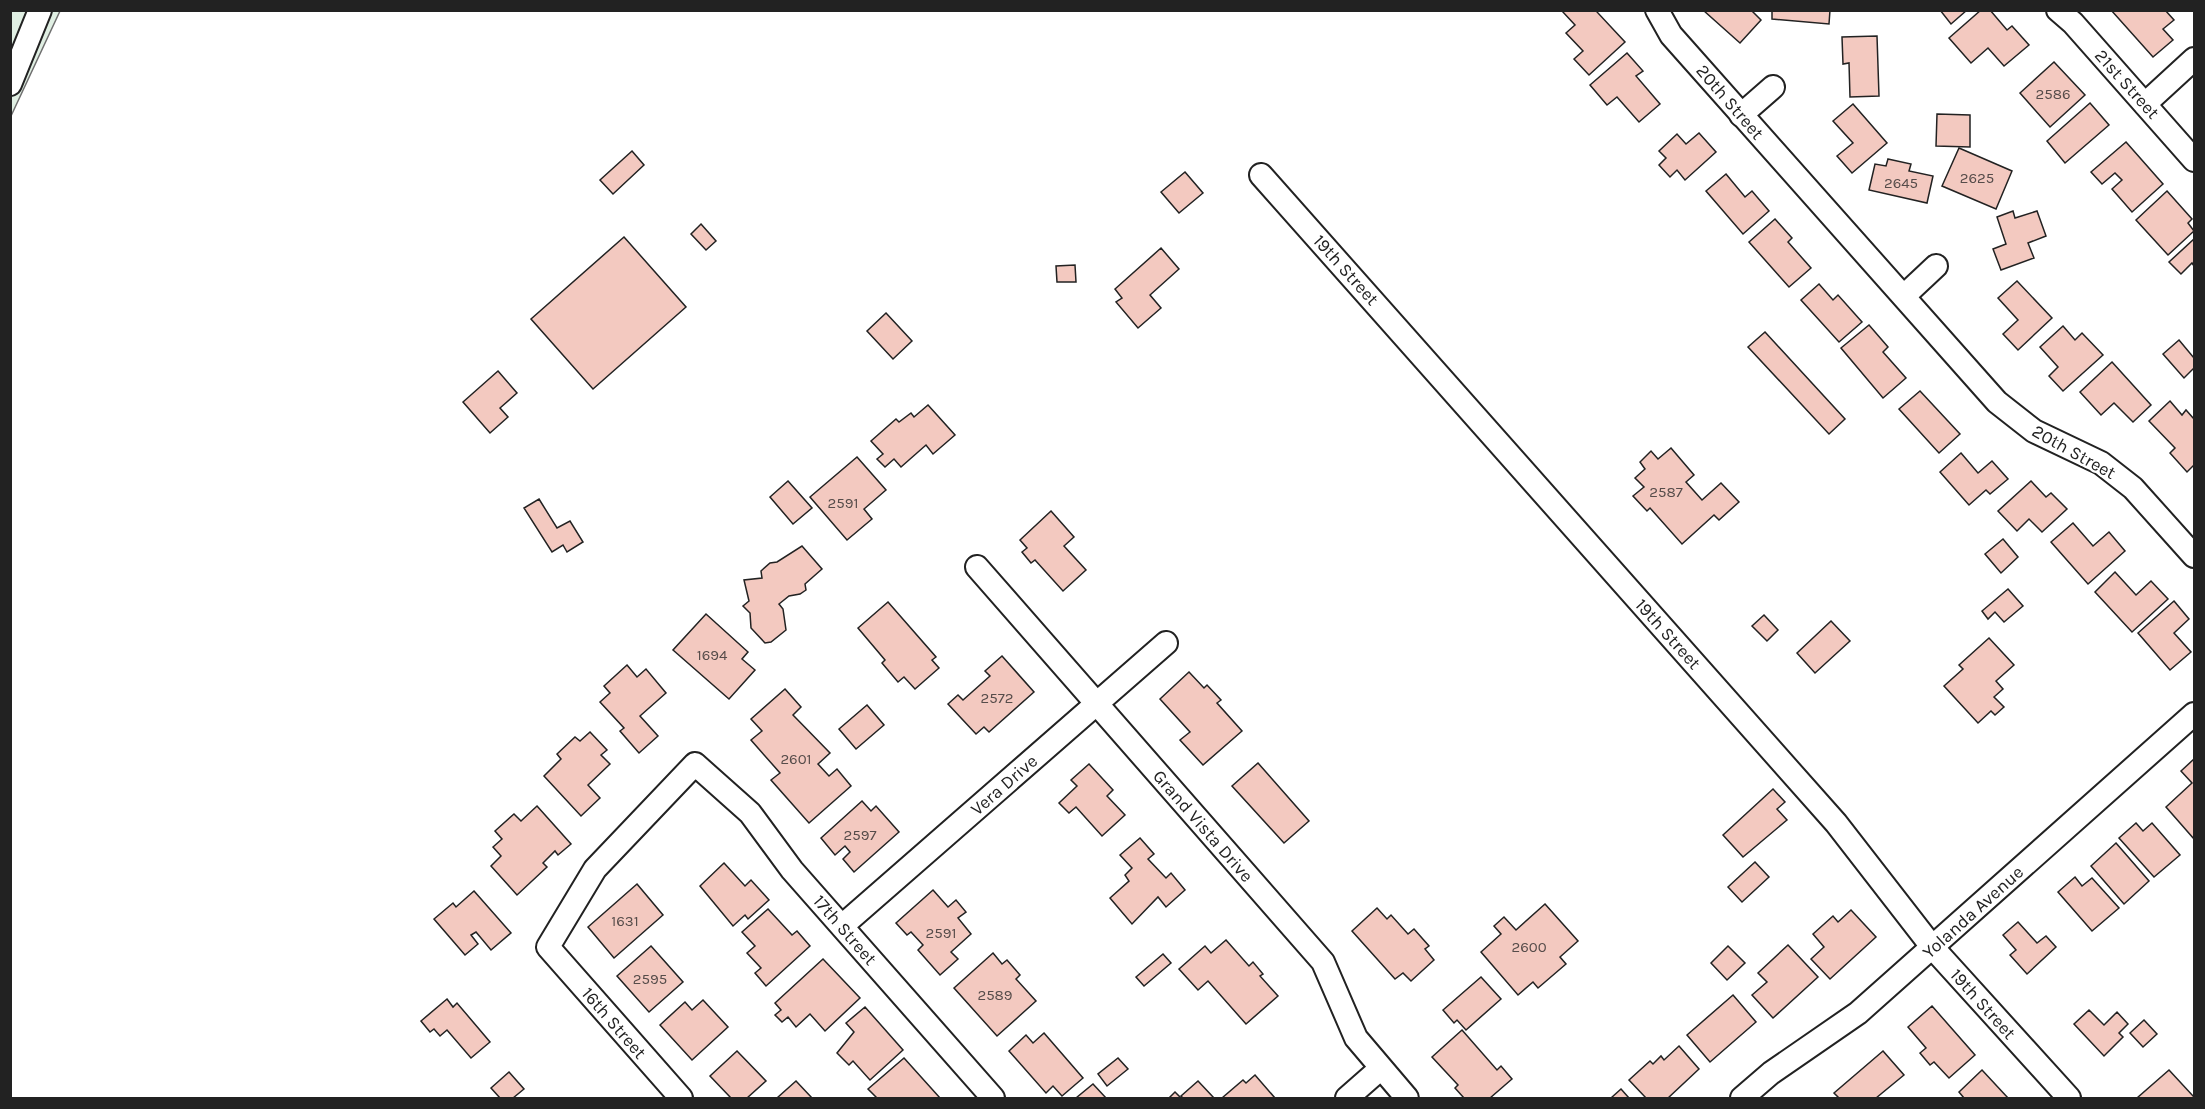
<svg xmlns="http://www.w3.org/2000/svg" width="2205" height="1109" viewBox="0 0 2205 1109" font-family="Karla,sans-serif">
<style>
.green{fill:#e0efe3;stroke:#6f6f6f;stroke-width:1.5}
.building{fill:#f3c9c0;stroke:#222;stroke-width:1.5}
.lines{fill:none;stroke-linecap:round;stroke-linejoin:round}
.minor-casing{stroke:#222;stroke-width:26}
.minor{stroke:#fff;stroke-width:22}
.labels{text-anchor:middle;stroke-width:4.5;stroke-linejoin:round;paint-order:stroke}
.number-label{font-size:15px;fill:#564c4a}
.street-label{font-size:18px;fill:#222;stroke:#fff}
</style>
<rect width="100%" height="100%" fill="#fff"/>
<polygon class="green" points="11,11 60,11 11,116"/>
<g class="building">
<polygon points="1600,10 1597,12 1625,42 1589,75 1574,59 1583,51 1566,33 1575,25 1562,11"/>
<polygon points="1703,10 1751,10 1761,20 1740,43"/>
<polygon points="1772,10 1830,10 1829,24 1772,19"/>
<polygon points="1940,10 1967,10 1951,24"/>
<polygon points="1981,10 1990,10 2007,30 2012,26 2029,45 2004,66 1988,48 1971,63 1949,38"/>
<polygon points="2111,10 2165,10 2174,20 2163,29 2173,40 2153,57"/>
<polygon points="1877,36 1879,96 1850,97 1849,63 1843,64 1842,37"/>
<polygon points="1627,53 1643,71 1636,76 1660,104 1639,122 1617,97 1607,105 1590,85"/>
<polygon points="2054,62 2085,95 2050,127 2020,93"/>
<polygon points="2090,103 2109,125 2065,163 2047,141"/>
<polygon points="1853,104 1887,143 1852,173 1837,156 1853,143 1833,121"/>
<polygon points="1937,114 1970,115 1970,147 1936,146"/>
<polygon points="1699,133 1716,152 1685,180 1677,170 1670,177 1659,165 1666,158 1659,151 1677,134 1686,144"/>
<polygon points="2126,142 2163,184 2132,212 2112,189 2122,180 2115,173 2102,184 2091,172"/>
<polygon points="1959,148 2012,171 1996,209 1942,186"/>
<polygon points="632,151 644,165 613,194 600,180"/>
<polygon points="1888,159 1911,164 1909,171 1933,176 1927,203 1869,190 1875,164 1886,166"/>
<polygon points="1185,172 1203,193 1179,213 1161,192"/>
<polygon points="1726,174 1745,197 1752,191 1769,211 1743,234 1706,191"/>
<polygon points="2167,191 2192,219 2188,223 2194,231 2168,255 2136,220"/>
<polygon points="2013,211 2015,218 2037,211 2046,236 2028,243 2034,258 2001,270 1993,249 2006,244 1997,217"/>
<polygon points="1775,219 1792,238 1788,242 1811,268 1789,287 1749,242"/>
<polygon points="701,224 716,241 706,250 691,234"/>
<polygon points="624,237 686,307 593,389 531,319"/>
<polygon points="2194,239 2194,266 2192,263 2181,274 2169,262"/>
<polygon points="1161,248 1179,269 1150,295 1161,308 1138,328 1116,302 1122,298 1115,289"/>
<polygon points="1075,265 1076,282 1057,282 1056,266"/>
<polygon points="2017,281 2052,318 2018,350 2003,334 2018,320 1998,298"/>
<polygon points="1819,284 1833,300 1838,295 1862,322 1839,342 1801,300"/>
<polygon points="886,313 912,341 893,359 867,331"/>
<polygon points="1869,325 1888,347 1883,352 1906,378 1883,398 1841,348"/>
<polygon points="2063,326 2075,340 2082,333 2103,355 2063,391 2049,376 2058,367 2040,347"/>
<polygon points="1765,332 1845,419 1829,434 1748,347"/>
<polygon points="2179,340 2194,358 2194,368 2184,378 2163,354"/>
<polygon points="2112,362 2151,405 2133,422 2114,403 2101,415 2080,392"/>
<polygon points="498,371 517,393 500,408 508,417 490,433 463,402"/>
<polygon points="1920,391 1960,434 1939,453 1899,409"/>
<polygon points="2170,401 2182,415 2186,410 2194,419 2194,465 2187,472 2170,453 2175,448 2149,421"/>
<polygon points="928,405 955,435 933,454 926,445 901,467 894,459 885,467 877,459 883,454 871,441 896,419 899,422 911,413 914,417"/>
<polygon points="1671,448 1694,475 1686,482 1702,500 1721,483 1739,502 1719,520 1714,515 1682,544 1650,508 1647,511 1633,496 1644,487 1635,478 1645,469 1640,462 1651,451 1658,459"/>
<polygon points="1961,453 1978,473 1992,461 2008,479 1990,494 1986,490 1969,505 1940,472"/>
<polygon points="857,457 886,490 864,509 872,519 847,540 810,497"/>
<polygon points="788,481 812,508 793,524 770,497"/>
<polygon points="2031,481 2046,497 2051,493 2067,509 2042,532 2029,519 2017,531 1998,511"/>
<polygon points="539,499 557,528 570,521 583,542 567,552 563,545 552,552 524,508"/>
<polygon points="1051,511 1074,537 1064,546 1086,570 1063,591 1035,560 1031,563 1022,552 1027,548 1020,540"/>
<polygon points="2073,523 2093,546 2109,532 2125,551 2088,584 2051,542"/>
<polygon points="2003,539 2018,557 2001,573 1985,554"/>
<polygon points="802,546 822,569 805,584 806,590 800,594 789,596 779,604 783,609 786,630 771,642 765,643 751,628 750,613 743,606 749,601 744,580 762,578 761,571 770,563 777,562"/>
<polygon points="2115,572 2136,595 2151,581 2168,599 2132,632 2095,592"/>
<polygon points="2008,589 2023,606 2004,622 1995,612 1988,619 1982,611"/>
<polygon points="2174,601 2189,619 2174,633 2191,652 2170,670 2138,633"/>
<polygon points="888,602 936,657 932,660 939,668 915,689 904,677 898,682 882,663 885,660 858,628"/>
<polygon points="706,614 748,652 742,659 755,670 729,699 673,650"/>
<polygon points="1764,615 1778,630 1767,641 1752,626"/>
<polygon points="1831,621 1850,641 1815,673 1797,653"/>
<polygon points="1989,638 2014,665 1996,681 2003,689 1994,697 2004,707 1995,715 1991,711 1978,723 1944,686 1963,669 1959,665"/>
<polygon points="1002,656 1034,692 989,732 984,727 976,734 948,704 958,695 963,700 990,676 985,671"/>
<polygon points="627,665 637,677 646,669 666,693 640,716 658,736 639,753 620,731 624,728 600,702 610,693 604,686"/>
<polygon points="1189,672 1204,688 1207,685 1221,700 1217,703 1242,731 1203,765 1180,740 1190,732 1160,699"/>
<polygon points="785,689 801,707 793,715 830,753 818,764 829,776 837,769 851,786 809,823 771,780 780,773 751,740 762,731 751,719"/>
<polygon points="867,705 884,725 856,749 839,729"/>
<polygon points="590,732 607,750 601,755 610,764 588,785 600,798 581,816 544,776 561,759 557,754 575,737 580,741"/>
<polygon points="2194,759 2194,839 2166,807 2192,783 2181,771"/>
<polygon points="1258,763 1309,821 1284,843 1232,786"/>
<polygon points="1089,764 1113,790 1107,796 1125,815 1102,836 1076,807 1069,813 1059,803 1077,786 1071,780"/>
<polygon points="1773,789 1785,802 1777,809 1787,820 1743,857 1723,835"/>
<polygon points="862,801 871,811 876,806 899,832 854,872 843,859 850,852 845,846 835,855 821,838"/>
<polygon points="537,806 571,844 558,855 555,851 543,863 547,867 517,895 491,866 501,856 493,847 502,839 495,831 514,814 521,821"/>
<polygon points="2136,823 2143,831 2152,823 2180,855 2154,877 2119,838"/>
<polygon points="1140,838 1154,854 1148,859 1166,878 1171,873 1185,890 1166,907 1158,897 1132,924 1110,898 1129,881 1125,875 1132,868 1120,855"/>
<polygon points="2116,843 2149,881 2124,904 2091,866"/>
<polygon points="1755,862 1769,877 1742,902 1728,887"/>
<polygon points="724,863 745,886 751,880 769,900 748,919 745,915 733,926 700,886"/>
<polygon points="2075,877 2082,886 2092,878 2119,908 2092,931 2058,892"/>
<polygon points="637,884 663,915 614,958 588,927"/>
<polygon points="933,890 948,907 956,900 966,912 958,918 971,934 951,952 958,959 940,975 918,950 923,945 911,932 907,935 896,923"/>
<polygon points="474,891 511,933 491,950 476,932 471,935 478,944 465,955 434,919 453,903 456,907"/>
<polygon points="1545,904 1578,941 1560,957 1566,964 1538,988 1533,982 1518,995 1481,952 1501,934 1494,926 1504,917 1516,930"/>
<polygon points="1377,908 1387,919 1391,915 1408,934 1414,929 1429,946 1425,949 1434,960 1411,981 1403,973 1395,979 1352,931"/>
<polygon points="768,909 792,935 797,931 810,946 766,986 755,973 761,968 747,953 755,946 742,932"/>
<polygon points="1851,910 1876,937 1830,979 1811,959 1824,947 1813,934 1833,916 1838,922"/>
<polygon points="2018,922 2037,943 2046,936 2056,947 2027,974 2010,955 2016,950 2003,935"/>
<polygon points="1226,940 1249,966 1253,962 1263,974 1260,976 1278,996 1246,1024 1208,981 1198,990 1179,969 1205,946 1211,953"/>
<polygon points="1788,945 1818,977 1773,1018 1752,995 1767,982 1758,973"/>
<polygon points="651,946 683,982 649,1012 617,976"/>
<polygon points="1728,946 1745,963 1727,980 1711,963"/>
<polygon points="993,953 1002,964 1007,960 1020,975 1016,979 1036,1001 997,1036 954,988"/>
<polygon points="1163,954 1171,963 1144,986 1136,977"/>
<polygon points="823,959 860,998 825,1031 810,1014 796,1027 788,1017 782,1022 775,1015 781,1010 775,1003"/>
<polygon points="1481,977 1501,999 1466,1030 1457,1020 1454,1023 1443,1010"/>
<polygon points="1733,995 1756,1022 1710,1062 1687,1035"/>
<polygon points="447,999 453,1007 457,1003 490,1042 471,1058 447,1030 440,1036 434,1029 430,1032 421,1021"/>
<polygon points="703,1000 728,1027 692,1060 660,1025 685,1002 692,1010"/>
<polygon points="1932,1006 1975,1055 1949,1078 1934,1062 1930,1065 1920,1053 1926,1048 1908,1027"/>
<polygon points="865,1007 903,1050 870,1080 853,1061 849,1065 837,1053 854,1032 846,1023"/>
<polygon points="2089,1010 2104,1025 2117,1012 2128,1024 2119,1033 2123,1037 2104,1056 2074,1024"/>
<polygon points="2144,1020 2157,1034 2143,1047 2130,1033"/>
<polygon points="1462,1030 1497,1070 1501,1066 1512,1079 1490,1098 1464,1098 1455,1088 1458,1085 1432,1057"/>
<polygon points="1044,1033 1083,1078 1062,1096 1053,1086 1046,1093 1009,1051 1026,1035 1033,1043"/>
<polygon points="1679,1046 1699,1069 1668,1098 1646,1098 1629,1080 1650,1061 1653,1064 1661,1056 1664,1060"/>
<polygon points="737,1051 766,1081 747,1098 731,1098 710,1076"/>
<polygon points="1883,1051 1904,1075 1876,1098 1839,1098 1834,1093"/>
<polygon points="904,1058 940,1098 877,1098 868,1089"/>
<polygon points="1118,1058 1128,1069 1107,1086 1098,1074"/>
<polygon points="1982,1070 2008,1098 1964,1098 1959,1092"/>
<polygon points="2169,1070 2193,1096 2194,1095 2194,1098 2137,1098"/>
<polygon points="509,1072 524,1089 513,1098 500,1098 491,1088"/>
<polygon points="1255,1075 1275,1098 1222,1098 1243,1080 1246,1083"/>
<polygon points="796,1081 812,1098 777,1098"/>
<polygon points="1198,1081 1214,1098 1183,1098 1181,1096"/>
<polygon points="1093,1084 1106,1098 1076,1098"/>
<polygon points="1621,1089 1629,1098 1611,1098"/>
<polygon points="1175,1092 1181,1098 1169,1098"/>
</g>
<g class="lines">
<g class="minor-casing">
<g id="minor">
<polyline points="1657,10 1671,35 1997,402 2034,431 2101,463 2133,488 2194,556"/>
<polyline points="2058,10 2073,23 2194,160"/>
<polyline points="10,84 40,10"/>
<polyline points="2145,104 2194,59"/>
<polyline points="1741,115 1773,87"/>
<polyline points="1261,175 1836,823 1933,948 2069,1098"/>
<polyline points="1904,296 1936,266"/>
<polyline points="977,567 1323,962 1356,1038 1407,1098"/>
<polyline points="842,926 1166,643"/>
<polyline points="681,1098 548,947 595,869 695,764 750,813 792,870 993,1098"/>
<polyline points="1347,1098 1380,1069"/>
<polyline points="1742,1098 1771,1073 1858,1013 2194,714"/>
</g>
</g>
<use href="#minor" class="minor"/>
</g>
<g class="labels">
<g class="number-label">
<text x="2053" y="99">2586</text>
<text x="1977" y="183">2625</text>
<text x="1901" y="188">2645</text>
<text x="1666" y="497">2587</text>
<text x="843" y="508">2591</text>
<text x="712" y="660">1694</text>
<text x="997" y="703">2572</text>
<text x="796" y="764">2601</text>
<text x="860" y="840">2597</text>
<text x="625" y="926">1631</text>
<text x="941" y="938">2591</text>
<text x="1529" y="952">2600</text>
<text x="650" y="984">2595</text>
<text x="995" y="1000">2589</text>
</g>
<g class="street-label">
<text transform="translate(2127 84) rotate(48)" y="6">21st Street</text>
<text transform="translate(1730 102) rotate(49)" y="6">20th Street</text>
<text transform="translate(1346 270) rotate(48)" y="6">19th Street</text>
<text transform="translate(2074 452) rotate(29)" y="6">20th Street</text>
<text transform="translate(1668 634) rotate(48)" y="6">19th Street</text>
<text transform="translate(1004 785) rotate(-41)" y="6">Vera Drive</text>
<text transform="translate(1203 826) rotate(49)" y="6">Grand Vista Drive</text>
<text transform="translate(1973 912) rotate(-42)" y="6">Yolanda Avenue</text>
<text transform="translate(845 930) rotate(49)" y="6">17th Street</text>
<text transform="translate(1983 1004) rotate(48)" y="6">19th Street</text>
<text transform="translate(614 1023) rotate(49)" y="6">16th Street</text>
</g>
</g>
<rect width="2205" height="1109" fill="none" stroke="#222222" stroke-width="24"/>
</svg>
